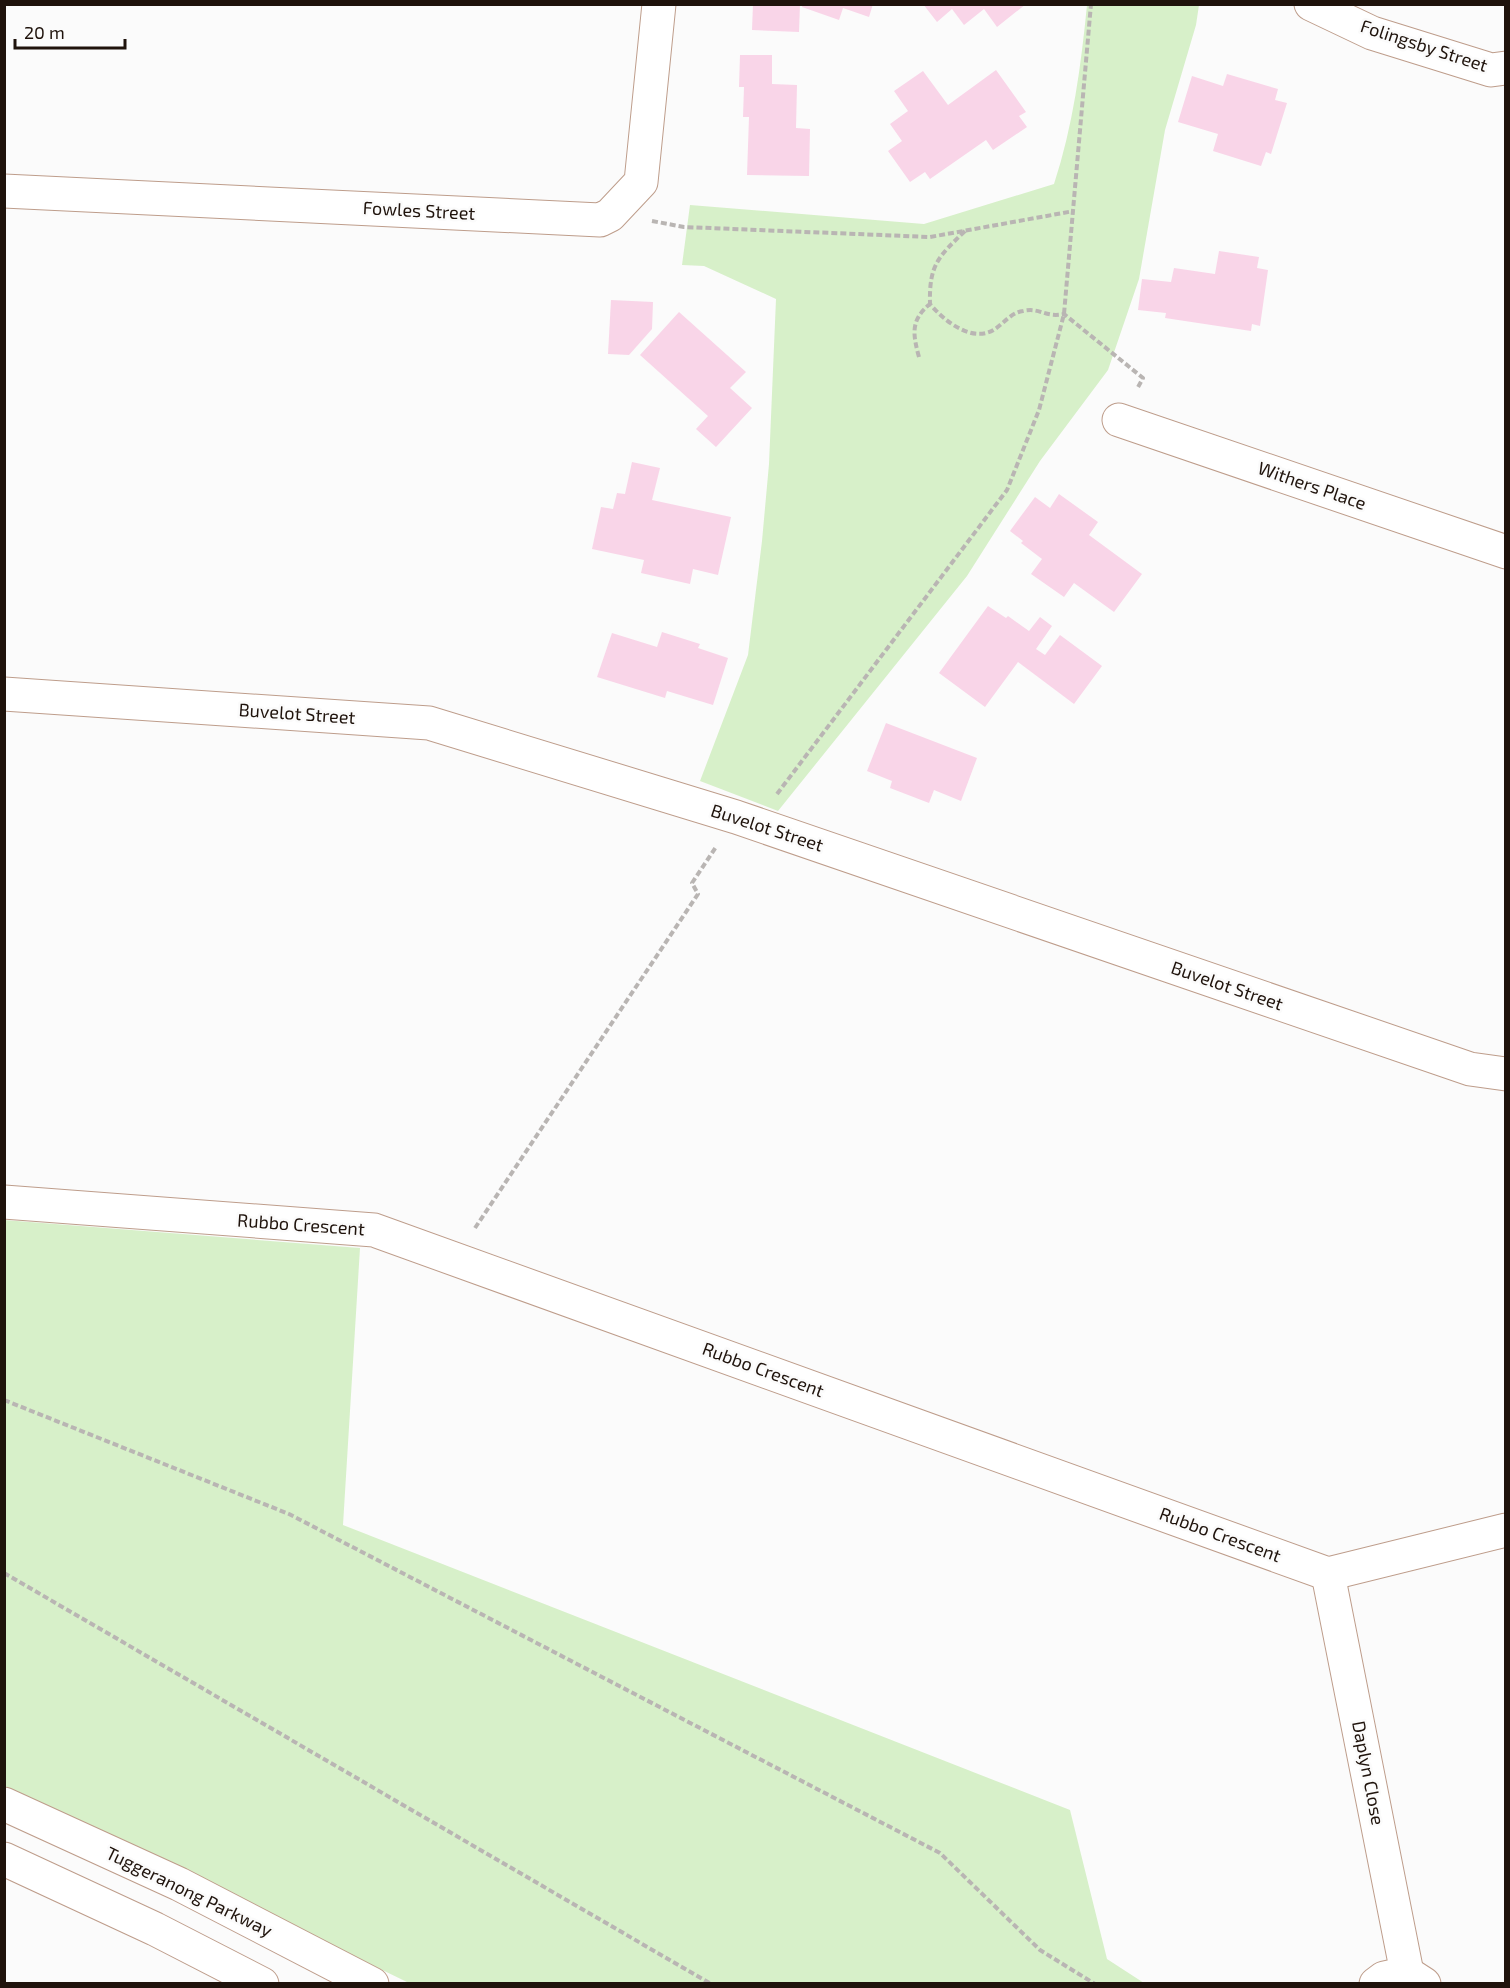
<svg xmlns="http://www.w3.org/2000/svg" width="1510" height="1988" viewBox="0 0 1510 1988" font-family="'Exo 2',sans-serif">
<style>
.green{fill:#d7f0c9}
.building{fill:#f9d5e8}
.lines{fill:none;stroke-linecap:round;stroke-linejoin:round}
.street-casing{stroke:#be9d8b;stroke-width:35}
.highway-casing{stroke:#be9d8b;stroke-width:35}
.path{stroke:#b9b5b3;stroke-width:4;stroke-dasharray:6 3;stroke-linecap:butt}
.street{stroke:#fff;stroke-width:33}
.highway{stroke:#fff;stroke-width:33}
.labels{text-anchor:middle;stroke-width:5;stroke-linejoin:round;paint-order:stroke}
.street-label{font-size:18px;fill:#1f130c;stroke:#fbfbfb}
</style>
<rect width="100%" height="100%" fill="#fbfbfb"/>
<g class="green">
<path d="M1087,5H1199L1196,25L1165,130L1139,279L1108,370L1040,461L967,576L778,811L700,781L748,655L762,541L769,464L776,299L704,266L682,265L690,205L924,224L1054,184C1073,126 1081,66 1087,5Z"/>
<polygon points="4,1220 360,1248 343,1525 1070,1810 1107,1959 1144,1983 409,1983 5,1786"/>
</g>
<g class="building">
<polygon points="753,4 800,4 799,32 752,30"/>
<polygon points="803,4 873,4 869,17 843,8 839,20 802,7"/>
<polygon points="923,4 1026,4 997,27 984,9 964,25 952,9 937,22"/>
<polygon points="740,55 772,55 772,84 797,85 796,128 810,129 809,176 747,175 749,117 743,117 744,87 739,87"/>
<polygon points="996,70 1026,112 1019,116 1027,127 993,150 986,140 930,179 925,172 910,182 888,151 902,141 890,124 908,111 894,91 923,71 948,105"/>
<polygon points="1227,74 1278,89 1275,100 1287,103 1271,154 1266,152 1261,166 1213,151 1218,134 1178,122 1192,76 1223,86"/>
<polygon points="1219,251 1259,257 1257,268 1268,270 1260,326 1252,324 1251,331 1165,318 1166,313 1138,310 1142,279 1171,282 1174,268 1215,274"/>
<polygon points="611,300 653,302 652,329 629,355 608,354"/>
<polygon points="679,312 746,372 730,388 752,408 716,447 696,429 708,416 640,355"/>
<polygon points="632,462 660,468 652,500 731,517 718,575 693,569 690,584 641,573 644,560 592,549 601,507 613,509 617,493 625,494"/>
<polygon points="1059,494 1098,522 1089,535 1142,574 1114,612 1074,583 1064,597 1031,574 1042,559 1021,543 1023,541 1010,531 1035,497 1050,508"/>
<polygon points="988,606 1006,618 1008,616 1029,631 1040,617 1052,626 1036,649 1045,655 1060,635 1102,666 1074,704 1018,662 985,707 939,673"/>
<polygon points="662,632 700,644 698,648 728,658 713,705 667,691 665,698 597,677 612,633 657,647"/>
<polygon points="886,723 977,758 961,801 934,790 929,803 890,788 892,781 867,771"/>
</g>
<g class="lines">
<g class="street-casing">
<g id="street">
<polyline points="1311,4 1372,33 1491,70 1506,68"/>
<polyline points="4,191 600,220 610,215 641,182 659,4"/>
<polyline points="1119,420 1506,552"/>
<polyline points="4,694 429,723 736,817 1470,1069 1506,1074"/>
<polyline points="4,1202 374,1230 1328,1574 1506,1530"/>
<polyline points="1328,1574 1407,1973"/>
<polyline points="1376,1984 1384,1978 1407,1973 1424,1984"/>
</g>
</g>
<g class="highway-casing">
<g id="highway">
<polyline points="4,1804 179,1884 372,1984"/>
<polyline points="4,1859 155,1929 262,1984"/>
</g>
</g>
<g class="path">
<polyline points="652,221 684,227 930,237 1074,211"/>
<path d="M965,231C938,257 929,265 930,304C944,321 973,344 995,329C1004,323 1012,312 1023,311C1040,307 1045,318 1064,314L1143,378L1137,389"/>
<path d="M919,357C913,335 910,320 930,304"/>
<polyline points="777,794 1007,490 1039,410 1064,314 1091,4"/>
<polyline points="475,1228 698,894 692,883 716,847"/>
<polyline points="4,1400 289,1514 940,1853 1040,1950 1095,1984"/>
<polyline points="4,1573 711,1984"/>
</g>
<use href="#street" class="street"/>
<use href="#highway" class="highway"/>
</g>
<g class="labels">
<g class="street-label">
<text transform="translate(1424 46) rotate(18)" y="6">Folingsby Street</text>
<text transform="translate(419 211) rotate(3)" y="6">Fowles Street</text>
<text transform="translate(1312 486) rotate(19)" y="6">Withers Place</text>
<text transform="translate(297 714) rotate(4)" y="6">Buvelot Street</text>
<text transform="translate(767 828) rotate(18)" y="6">Buvelot Street</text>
<text transform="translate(1227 986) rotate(19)" y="6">Buvelot Street</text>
<text transform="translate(301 1225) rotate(4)" y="6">Rubbo Crescent</text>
<text transform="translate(763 1370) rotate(20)" y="6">Rubbo Crescent</text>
<text transform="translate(1220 1535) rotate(20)" y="6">Rubbo Crescent</text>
<text transform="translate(1368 1773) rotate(79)" y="6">Daplyn Close</text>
<text transform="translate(189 1892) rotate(26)" y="6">Tuggeranong Parkway</text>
</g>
</g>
<rect width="1510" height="1988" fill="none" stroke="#1f130c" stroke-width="12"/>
<path d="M15 39v9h110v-9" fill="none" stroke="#1f130c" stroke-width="3"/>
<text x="24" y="39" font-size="18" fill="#1f130c" stroke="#fbfbfb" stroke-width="4.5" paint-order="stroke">20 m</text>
</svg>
